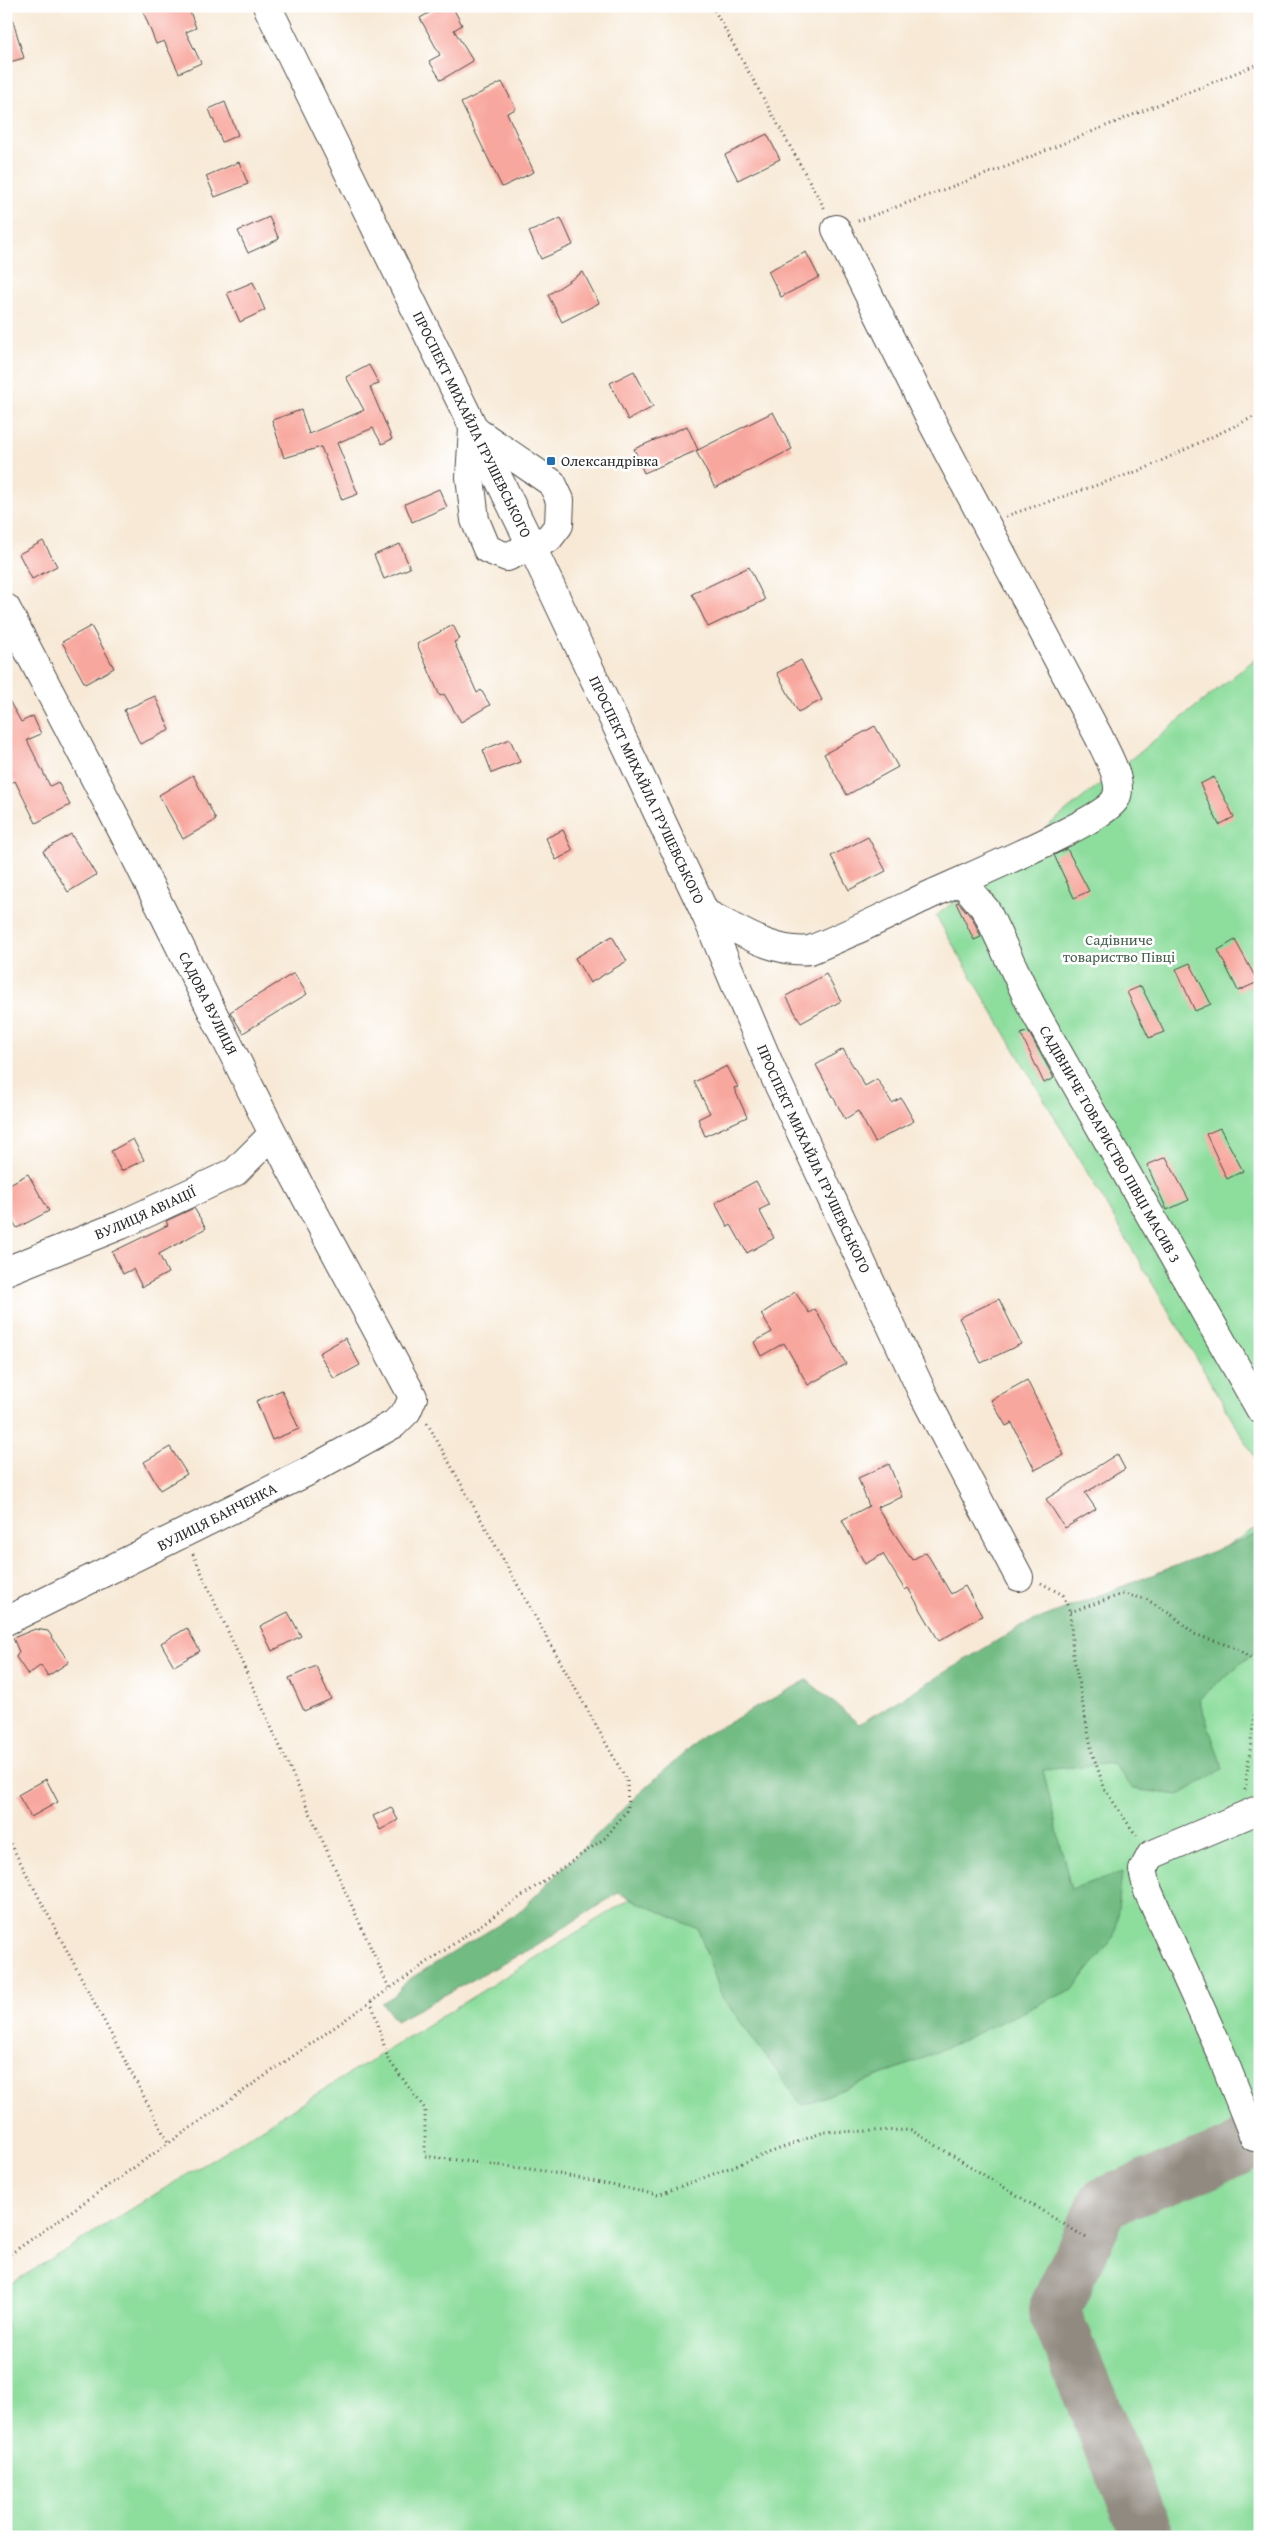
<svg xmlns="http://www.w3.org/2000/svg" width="1266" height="2543" viewBox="0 0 1266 2543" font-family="'Gentium Book Plus',serif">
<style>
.green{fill:#8ddd9d;stroke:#5c8464}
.forest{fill:#72bc84;stroke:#4e7458}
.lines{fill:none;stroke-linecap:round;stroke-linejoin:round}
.taxiway{stroke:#918a80;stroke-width:52}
.building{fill:#f8a79e}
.minor-casing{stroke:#4a4845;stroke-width:30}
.path{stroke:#4a4845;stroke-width:3;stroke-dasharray:1 4;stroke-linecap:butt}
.minor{stroke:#fff;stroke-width:28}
.poi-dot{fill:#1f6fb2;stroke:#fff;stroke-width:2}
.labels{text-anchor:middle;stroke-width:5;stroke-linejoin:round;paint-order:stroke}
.street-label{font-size:15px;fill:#2b2b2b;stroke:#fff}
.poi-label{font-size:15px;fill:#2b2b2b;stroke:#fff;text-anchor:start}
.park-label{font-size:15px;fill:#48604d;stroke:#fff}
</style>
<rect width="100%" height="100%" fill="#fff"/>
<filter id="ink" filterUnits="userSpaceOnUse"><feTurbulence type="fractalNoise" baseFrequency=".02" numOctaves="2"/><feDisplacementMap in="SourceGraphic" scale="10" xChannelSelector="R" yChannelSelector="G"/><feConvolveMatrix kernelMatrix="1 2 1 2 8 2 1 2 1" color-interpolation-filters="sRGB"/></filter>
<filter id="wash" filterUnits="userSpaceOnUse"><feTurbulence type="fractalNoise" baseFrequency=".0096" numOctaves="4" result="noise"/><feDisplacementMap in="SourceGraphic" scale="20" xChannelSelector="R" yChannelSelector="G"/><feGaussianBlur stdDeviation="1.12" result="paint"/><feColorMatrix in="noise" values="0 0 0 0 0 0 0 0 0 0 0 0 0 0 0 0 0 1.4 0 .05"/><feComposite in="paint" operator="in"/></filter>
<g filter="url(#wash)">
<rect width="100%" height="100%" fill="#f7e9d6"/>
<g class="green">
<polygon points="1260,655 1260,1466 936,916"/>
<polygon points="1260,1526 1260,2537 6,2537 6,2287 680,1868"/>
</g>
<polygon class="forest" points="1260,1533 1260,1651 1252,1654 1199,1699 1223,1769 1179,1795 1133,1789 1113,1763 1043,1770 1071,1889 1122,1872 1115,1936 1074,1988 917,2061 802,2105 722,1997 698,1929 618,1893 532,1948 396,2021 382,2003 395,1995 408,1980 518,1913 634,1798 702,1737 807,1680 859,1724 1023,1625"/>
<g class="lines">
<polyline class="taxiway" points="1148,2537 1054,2310 1104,2203 1236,2151 1260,2132"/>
</g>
<g id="blocks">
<g class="building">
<polygon points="141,6 188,6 196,28 186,32 201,63 179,73 164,41 156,44"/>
<polygon points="441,6 452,6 462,25 454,30 473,61 441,80 429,61 440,55 420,18"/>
<polygon points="6,11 10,11 24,58 6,63"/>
<polygon points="502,82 516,109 507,113 534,172 502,187 461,103"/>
<polygon points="225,102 238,135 222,142 209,109"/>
<polygon points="767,134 780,159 738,180 725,155"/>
<polygon points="239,162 248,184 215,197 206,176"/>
<polygon points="269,217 279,239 248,253 238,231"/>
<polygon points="561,218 573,245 541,259 529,232"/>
<polygon points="806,252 819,277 781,297 768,271"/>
<polygon points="583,272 599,303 562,322 548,295"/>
<polygon points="253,282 265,310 240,322 227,293"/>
<polygon points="369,365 379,384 370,387 392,439 382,444 373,428 337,443 358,494 342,500 321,447 284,458 272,420 301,410 309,434 364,410 346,377"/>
<polygon points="634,371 653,407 628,420 610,383"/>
<polygon points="773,412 792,449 715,488 696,451"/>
<polygon points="687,426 698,450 644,473 634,449"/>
<polygon points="439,489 447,507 412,522 405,504"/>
<polygon points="43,541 57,566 32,579 19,554"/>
<polygon points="400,544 410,568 384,579 374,555"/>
<polygon points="749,567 765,600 708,627 692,594"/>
<polygon points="453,625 460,639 454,642 477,693 481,690 490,705 461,722 444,694 440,696 417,644"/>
<polygon points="91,626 114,668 85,684 62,642"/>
<polygon points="801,660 822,700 798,712 777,673"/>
<polygon points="6,695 21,722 33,716 41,734 27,740 50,786 58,782 70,805 36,823 15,781 6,785"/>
<polygon points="155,696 170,730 140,744 124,710"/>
<polygon points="875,726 898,767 847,795 824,754"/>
<polygon points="510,739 520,762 492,773 483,750"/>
<polygon points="193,775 216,820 183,839 159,795"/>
<polygon points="1214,777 1234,817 1219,825 1200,784"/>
<polygon points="563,830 573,851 556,860 546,838"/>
<polygon points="71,834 96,875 68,892 43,851"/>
<polygon points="868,837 886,871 849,890 831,856"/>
<polygon points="1067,849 1089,891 1074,898 1054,855"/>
<polygon points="958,902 973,919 981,937 974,940 956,903"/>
<polygon points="612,936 627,961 590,983 575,958"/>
<polygon points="1235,940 1258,982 1238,991 1218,950"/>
<polygon points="1190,963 1211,1004 1195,1011 1176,969"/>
<polygon points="294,973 307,994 243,1033 230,1012"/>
<polygon points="826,974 841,1001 801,1023 786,996"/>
<polygon points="1141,986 1164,1032 1149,1038 1127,992"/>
<polygon points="1028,1031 1054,1078 1044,1083 1021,1034"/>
<polygon points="843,1049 865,1086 877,1079 892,1103 901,1098 914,1121 875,1142 858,1111 845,1119 816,1065"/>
<polygon points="727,1066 738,1087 734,1088 747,1117 705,1136 698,1119 710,1113 694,1082"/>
<polygon points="1220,1128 1243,1171 1227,1179 1206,1134"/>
<polygon points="133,1139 144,1160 121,1171 111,1151"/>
<polygon points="1166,1157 1189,1200 1167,1210 1147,1165"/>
<polygon points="28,1174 49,1211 17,1228 6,1209 6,1186"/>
<polygon points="756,1181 769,1205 759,1210 774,1238 747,1253 731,1225 728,1227 715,1203"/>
<polygon points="194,1208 206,1228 159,1254 168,1273 142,1287 133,1269 123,1274 112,1252 168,1225 166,1221"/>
<polygon points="795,1292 809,1313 815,1309 846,1364 808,1385 784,1343 761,1356 754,1342 772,1332 761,1314"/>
<polygon points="999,1299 1021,1344 981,1363 959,1318"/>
<polygon points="345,1338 360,1365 334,1379 319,1353"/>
<polygon points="1027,1380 1064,1455 1035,1470 1012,1423 1006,1426 991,1400"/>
<polygon points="282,1390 299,1429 272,1440 256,1401"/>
<polygon points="170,1447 187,1474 160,1490 144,1462"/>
<polygon points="1117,1454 1125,1469 1085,1493 1096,1509 1065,1528 1046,1499"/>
<polygon points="889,1464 902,1497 877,1507 912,1560 926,1552 951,1594 965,1586 982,1616 939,1641 908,1588 905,1590 883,1554 865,1564 842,1520 869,1506 858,1478"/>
<polygon points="288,1612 301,1636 272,1651 260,1626"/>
<polygon points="187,1628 200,1651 174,1666 161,1643"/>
<polygon points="35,1629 48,1631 69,1662 48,1676 41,1665 28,1675 16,1657 19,1652 13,1638"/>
<polygon points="316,1666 331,1699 304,1711 289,1678"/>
<polygon points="46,1779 58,1802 31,1817 18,1795"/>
<polygon points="391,1807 398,1820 380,1830 373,1816"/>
</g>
</g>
</g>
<g filter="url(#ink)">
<use href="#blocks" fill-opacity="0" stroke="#4a4845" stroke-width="1"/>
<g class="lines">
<g class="minor-casing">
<g id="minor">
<path id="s1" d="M267,6L532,547L705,913L773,1073L923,1394L1019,1577"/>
<polygon points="473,429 552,483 560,500 559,525 549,538 507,557 487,549 475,520 470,477"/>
<path id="s2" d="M6,608L126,838L289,1166L413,1397L407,1411L394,1424L307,1472L6,1621"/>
<path id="s3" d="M962,882L986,910L1031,1005L1260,1409"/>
<path d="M705,913C738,929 772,954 810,950C848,935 884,917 921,899C952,884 1106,821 1116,798C1124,781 1106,753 1099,737L933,424L836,229"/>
<path id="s4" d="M6,1271L121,1225L235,1172L273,1134"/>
<polyline points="1254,2137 1222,2056 1148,1891 1143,1870 1151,1855 1260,1809"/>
</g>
</g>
<g class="path">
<polyline points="712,6 826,211"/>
<polyline points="858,221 1008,166 1260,63"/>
<polyline points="1006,516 1144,469 1260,414"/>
<polyline points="193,1554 389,1988"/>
<polyline points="1041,1583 1063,1595 1070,1612 1073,1654 1092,1752 1105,1790 1138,1838"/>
<polyline points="1070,1612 1123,1594 1146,1599 1175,1617 1194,1634 1236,1648 1260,1665"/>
<polyline points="1245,1790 1256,1702 1260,1692"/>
<polyline points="6,1835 169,2144"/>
<polyline points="371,2001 388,2059 425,2109 425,2156 545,2171 658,2195 824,2132 911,2130 1088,2239"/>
<polyline points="6,2257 605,1838 628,1809 627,1781 426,1421"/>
</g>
<use href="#minor" class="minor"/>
</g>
</g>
<rect class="poi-dot" x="546" y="456" width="10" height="10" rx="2.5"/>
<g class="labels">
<g class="street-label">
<text dy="5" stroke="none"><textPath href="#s1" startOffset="466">ПРОСПЕКТ МИХАЙЛА ГРУШЕВСЬКОГО</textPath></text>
<text dy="5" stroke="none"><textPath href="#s1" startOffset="871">ПРОСПЕКТ МИХАЙЛА ГРУШЕВСЬКОГО</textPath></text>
<text dy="5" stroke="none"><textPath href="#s2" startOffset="444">САДОВА ВУЛИЦЯ</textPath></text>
<text dy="5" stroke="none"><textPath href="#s3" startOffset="302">САДІВНИЧЕ ТОВАРИСТВО ПІВЦІ МАСИВ 3</textPath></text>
<text dy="5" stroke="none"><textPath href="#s1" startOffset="1276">ПРОСПЕКТ МИХАЙЛА ГРУШЕВСЬКОГО</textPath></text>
<text dy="5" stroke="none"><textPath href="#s4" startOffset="151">ВУЛИЦЯ АВІАЦІЇ</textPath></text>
<text transform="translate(217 1517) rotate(-27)" y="5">ВУЛИЦЯ БАНЧЕНКА</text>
</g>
<g class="poi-label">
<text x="561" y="466">Олександрівка</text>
</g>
<g class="park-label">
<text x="1119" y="945">Садівниче<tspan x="1119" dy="17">товариство Півці</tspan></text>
</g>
</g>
<rect width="1266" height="2543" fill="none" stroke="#fff" stroke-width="25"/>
</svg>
